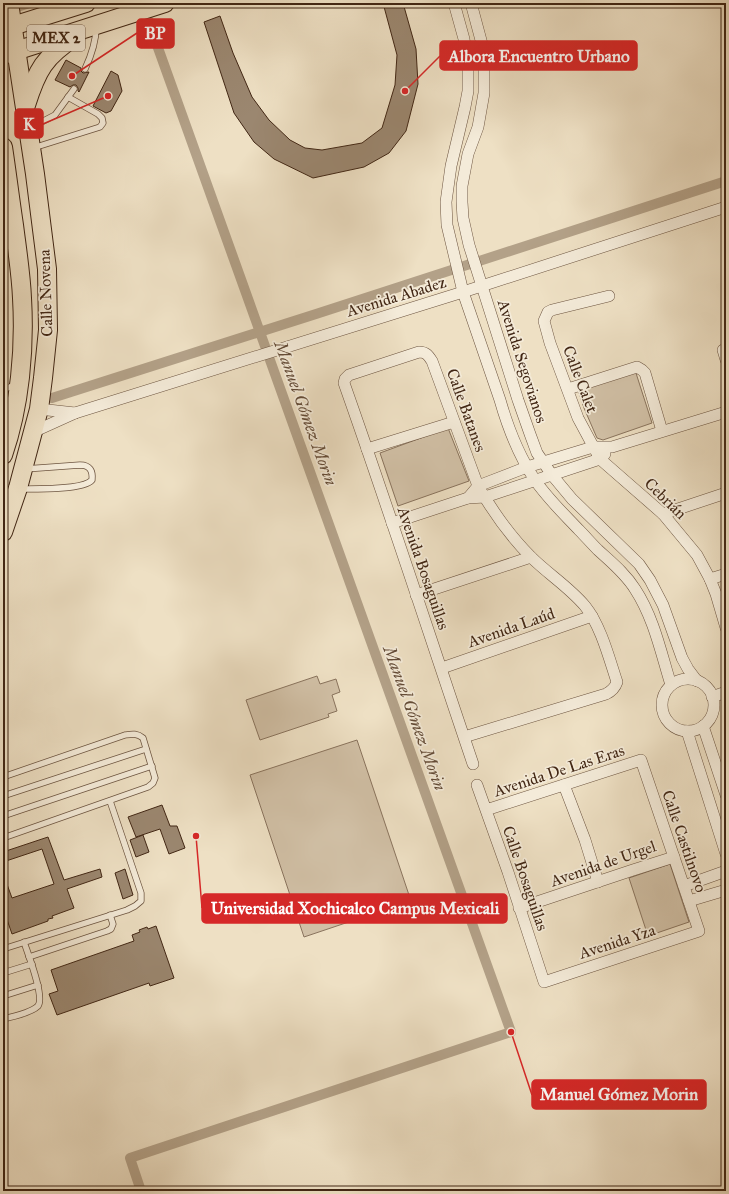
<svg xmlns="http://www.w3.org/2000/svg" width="729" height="1194" viewBox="0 0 729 1194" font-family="'IM FELL Great Primer',serif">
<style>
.green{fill:#d1c0a6;stroke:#89735d}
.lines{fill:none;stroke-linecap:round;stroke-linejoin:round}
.canal{stroke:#b3a188;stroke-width:10}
.building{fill:#9b8770;stroke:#412614}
.lane-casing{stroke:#6c5440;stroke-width:7}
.street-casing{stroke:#6c5440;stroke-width:12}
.primary-casing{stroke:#412614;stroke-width:20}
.lane{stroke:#f4ebd9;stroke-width:5.5}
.street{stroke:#f4ebd9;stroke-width:11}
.primary{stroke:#eee0c4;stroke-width:18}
.labels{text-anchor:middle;stroke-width:3.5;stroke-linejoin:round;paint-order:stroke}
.shield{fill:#f4ebd9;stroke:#77614f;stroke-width:1}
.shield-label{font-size:15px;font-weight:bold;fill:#412614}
.street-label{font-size:16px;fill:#412614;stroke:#f4ebd9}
.water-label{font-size:17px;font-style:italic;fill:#634b37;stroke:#f4ebd9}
.leader{fill:none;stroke:#d62828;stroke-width:1.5}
.callout-dot{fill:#d62828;stroke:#f4ebd9;stroke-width:1.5}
.callout{fill:#d62828;stroke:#d62828;stroke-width:1.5}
.callout-label{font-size:17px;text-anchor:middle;font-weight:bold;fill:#fff}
</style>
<rect width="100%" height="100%" fill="#eee0c4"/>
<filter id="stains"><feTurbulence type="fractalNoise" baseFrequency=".005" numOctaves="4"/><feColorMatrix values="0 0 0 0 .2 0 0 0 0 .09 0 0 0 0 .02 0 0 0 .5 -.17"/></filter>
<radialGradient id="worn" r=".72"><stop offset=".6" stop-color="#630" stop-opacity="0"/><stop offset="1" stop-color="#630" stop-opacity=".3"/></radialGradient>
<g class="green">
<polygon points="635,370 652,423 603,440 597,438 584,408 578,390"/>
<polygon points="448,428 469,481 398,506 380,453"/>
<polygon points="317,676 320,684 336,679 340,692 332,695 337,711 328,714 329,717 260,740 246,700"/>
<polygon points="357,740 411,901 304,937 250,775"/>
<polygon points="670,864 689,922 648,936 629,878"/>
</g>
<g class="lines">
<g class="canal">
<polyline points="7,10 30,3"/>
<polyline points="52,398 316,314 726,181"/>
<polyline points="141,1191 130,1158 511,1032 143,6"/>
</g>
</g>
<g class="building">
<polygon points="383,3 403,3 416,49 418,84 406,131 389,153 364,167 313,178 274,159 254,142 234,113 204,22 220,16 233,53 252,97 269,120 290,140 305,148 322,150 362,143 382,128 395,85 397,55"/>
<polygon points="66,60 81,68 81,71 83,73 89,72 79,92 78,91 78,88 76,85 73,85 70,87 55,80"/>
<polygon points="111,71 118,75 122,91 111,111 106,113 93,106"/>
<polygon points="162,805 170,826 177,826 185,848 169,854 160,829 136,837 128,817"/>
<polygon points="143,835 149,852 136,857 130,840"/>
<polygon points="48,837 64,880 100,869 102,877 67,889 74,908 52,916 53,918 48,919 48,921 12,934 3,908 3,876 4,876 12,898 54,884 42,849 3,862 3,852"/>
<polygon points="125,869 133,895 123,899 115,873"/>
<polygon points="156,926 174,978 150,986 149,983 57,1015 49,994 58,991 51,970 134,941 132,935 140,932 139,930 147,927 148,929"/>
</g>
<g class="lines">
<g class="lane-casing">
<g id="lane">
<path d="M85,69C91,56 96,42 96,28"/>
<polyline points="30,128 55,115 74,89"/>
<polyline points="33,148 100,127 103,123 102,118 98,114 68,97"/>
<polyline points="3,389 17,385"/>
<path d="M20,489C34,489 84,490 92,480C93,471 90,465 80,465L25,469"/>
<path d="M3,777L125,735C132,734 137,733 143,738L155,778L153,783L148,787L3,838"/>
<polyline points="3,796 146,749"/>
<polyline points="3,816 152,766"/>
<polyline points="3,949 127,910 135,906 141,901 141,893 110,801"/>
<polyline points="29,957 107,931 111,929 113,924 110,915"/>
<polyline points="3,973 32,964"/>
<polyline points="3,996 38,985"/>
<path d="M3,1019C12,1017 32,1012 38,1006C45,997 28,954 24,942"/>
</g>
</g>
<g class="street-casing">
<g id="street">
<path d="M454,3L464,39L468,67V91L465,107L451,166L446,202L447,225L463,292L500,400C508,428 519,456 535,480C547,498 564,514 579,530C585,536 591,543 598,550C611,562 625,573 635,589C654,618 661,653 671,685"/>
<polyline points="471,3 482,44 484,61 484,93 478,127 468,154 462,186 462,202 463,218 469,245 518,400 530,434 537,453 552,475 572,499 639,564 650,580 663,605 682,658 688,669 697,681"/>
<polyline points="609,296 552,310 548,312 544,321 550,343 578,418 600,459 663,514 697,555 710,579 716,594 726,628"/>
<polyline points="723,350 726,360"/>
<polyline points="568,389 637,367 642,370 645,373 662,431"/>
<polyline points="39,409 75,413"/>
<polyline points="33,432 75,413 463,292 726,207"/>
<polyline points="367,449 454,422"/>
<polyline points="468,498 478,486 527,467 593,447 612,447 726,412"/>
<polyline points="663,514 726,493"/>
<polyline points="392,523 468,498 485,497 600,459 605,454"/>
<polyline points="710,579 726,574"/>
<polyline points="416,595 531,557"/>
<polyline points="442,668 592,616"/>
<circle cx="688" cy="705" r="26"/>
<polyline points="712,697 726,692"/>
<polyline points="703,726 726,795"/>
<polyline points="687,731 726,854"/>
<path d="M464,737L606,694C612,691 615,688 617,682C609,658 601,626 585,606C569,587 548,574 531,557C510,536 493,512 478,486L432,361C428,355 426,352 419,352L349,375L345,379L344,383C389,510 430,637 473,764"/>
<polyline points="477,785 508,872 544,982 699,931 641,760 486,810"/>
<polyline points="564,785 585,840 598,882"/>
<polyline points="684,886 726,871"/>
<polyline points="689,901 726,890"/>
<polyline points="519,908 633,870 674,857"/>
</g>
</g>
<g class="primary-casing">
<g id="primary">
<polyline points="3,29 86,3"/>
<polyline points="3,55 165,3"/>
<path d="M26,105C37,70 44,57 76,36"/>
<path d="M3,147C7,173 10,199 14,225C17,249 21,274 22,298C25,349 20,406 3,455"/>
<polyline points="3,532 18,488 39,409 43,378 48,330 47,269 35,174 9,3"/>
</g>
</g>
<use href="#lane" class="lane"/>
<use href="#street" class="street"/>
<use href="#primary" class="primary"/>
</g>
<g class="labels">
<rect class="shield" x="27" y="25" width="58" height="26" rx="3"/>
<g class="shield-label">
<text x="56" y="43">MEX 2</text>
</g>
<g class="street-label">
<text transform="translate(45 293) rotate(-92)" y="6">Calle Novena</text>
<text transform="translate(396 296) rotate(-17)" y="6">Avenida Abadez</text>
<text transform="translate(523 361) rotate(72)" y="6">Avenida Segovianos</text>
<text transform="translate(581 379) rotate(69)" y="6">Calle Calet</text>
<text transform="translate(467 410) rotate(70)" y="6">Calle Batanes</text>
<text transform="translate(666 498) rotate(44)" y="6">Cebrián</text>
<text transform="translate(424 568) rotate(71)" y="6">Avenida Bosaguillas</text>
<text transform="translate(511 627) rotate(-19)" y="6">Avenida Laúd</text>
<text transform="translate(559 770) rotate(-18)" y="6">Avenida De Las Eras</text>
<text transform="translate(685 841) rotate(71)" y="6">Calle Castilnovo</text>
<text transform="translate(603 863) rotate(-19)" y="6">Avenida de Urgel</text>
<text transform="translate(526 878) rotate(71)" y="6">Calle Bosaguillas</text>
<text transform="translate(617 941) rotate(-18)" y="6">Avenida Yza</text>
</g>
<g class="water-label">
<text transform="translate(306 413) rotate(70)" y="6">Manuel Gómez Morin</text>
<text transform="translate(415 718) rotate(70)" y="6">Manuel Gómez Morin</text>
</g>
</g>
<path class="leader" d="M72 76L137 33M405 91L440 56M108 96L43 124M196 836L202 908M511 1032L532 1095"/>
<g class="callout-dot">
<circle cx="72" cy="76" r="4"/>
<circle cx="405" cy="91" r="4"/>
<circle cx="108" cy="96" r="4"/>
<circle cx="196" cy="836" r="4"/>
<circle cx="511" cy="1032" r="4"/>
</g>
<g class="callout">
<rect x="137" y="19" width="37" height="29" rx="4"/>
<rect x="440" y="41" width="197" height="29" rx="4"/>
<rect x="15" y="109" width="28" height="29" rx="4"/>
<rect x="202" y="894" width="305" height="29" rx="4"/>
<rect x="532" y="1080" width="174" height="29" rx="4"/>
</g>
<g class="callout-label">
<text x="155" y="39">BP</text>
<text x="539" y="62">Albora Encuentro Urbano</text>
<text x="29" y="130">K</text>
<text x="355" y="914">Universidad Xochicalco Campus Mexicali</text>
<text x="619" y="1100">Manuel Gómez Morin</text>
</g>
<rect width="729" height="1194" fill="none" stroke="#eee0c4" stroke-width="16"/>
<rect x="4" y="4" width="721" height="1186" fill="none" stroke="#412614" stroke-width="2"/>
<rect x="8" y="8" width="713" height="1178" fill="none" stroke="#412614"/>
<rect width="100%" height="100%" filter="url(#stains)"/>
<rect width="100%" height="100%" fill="url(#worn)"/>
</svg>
